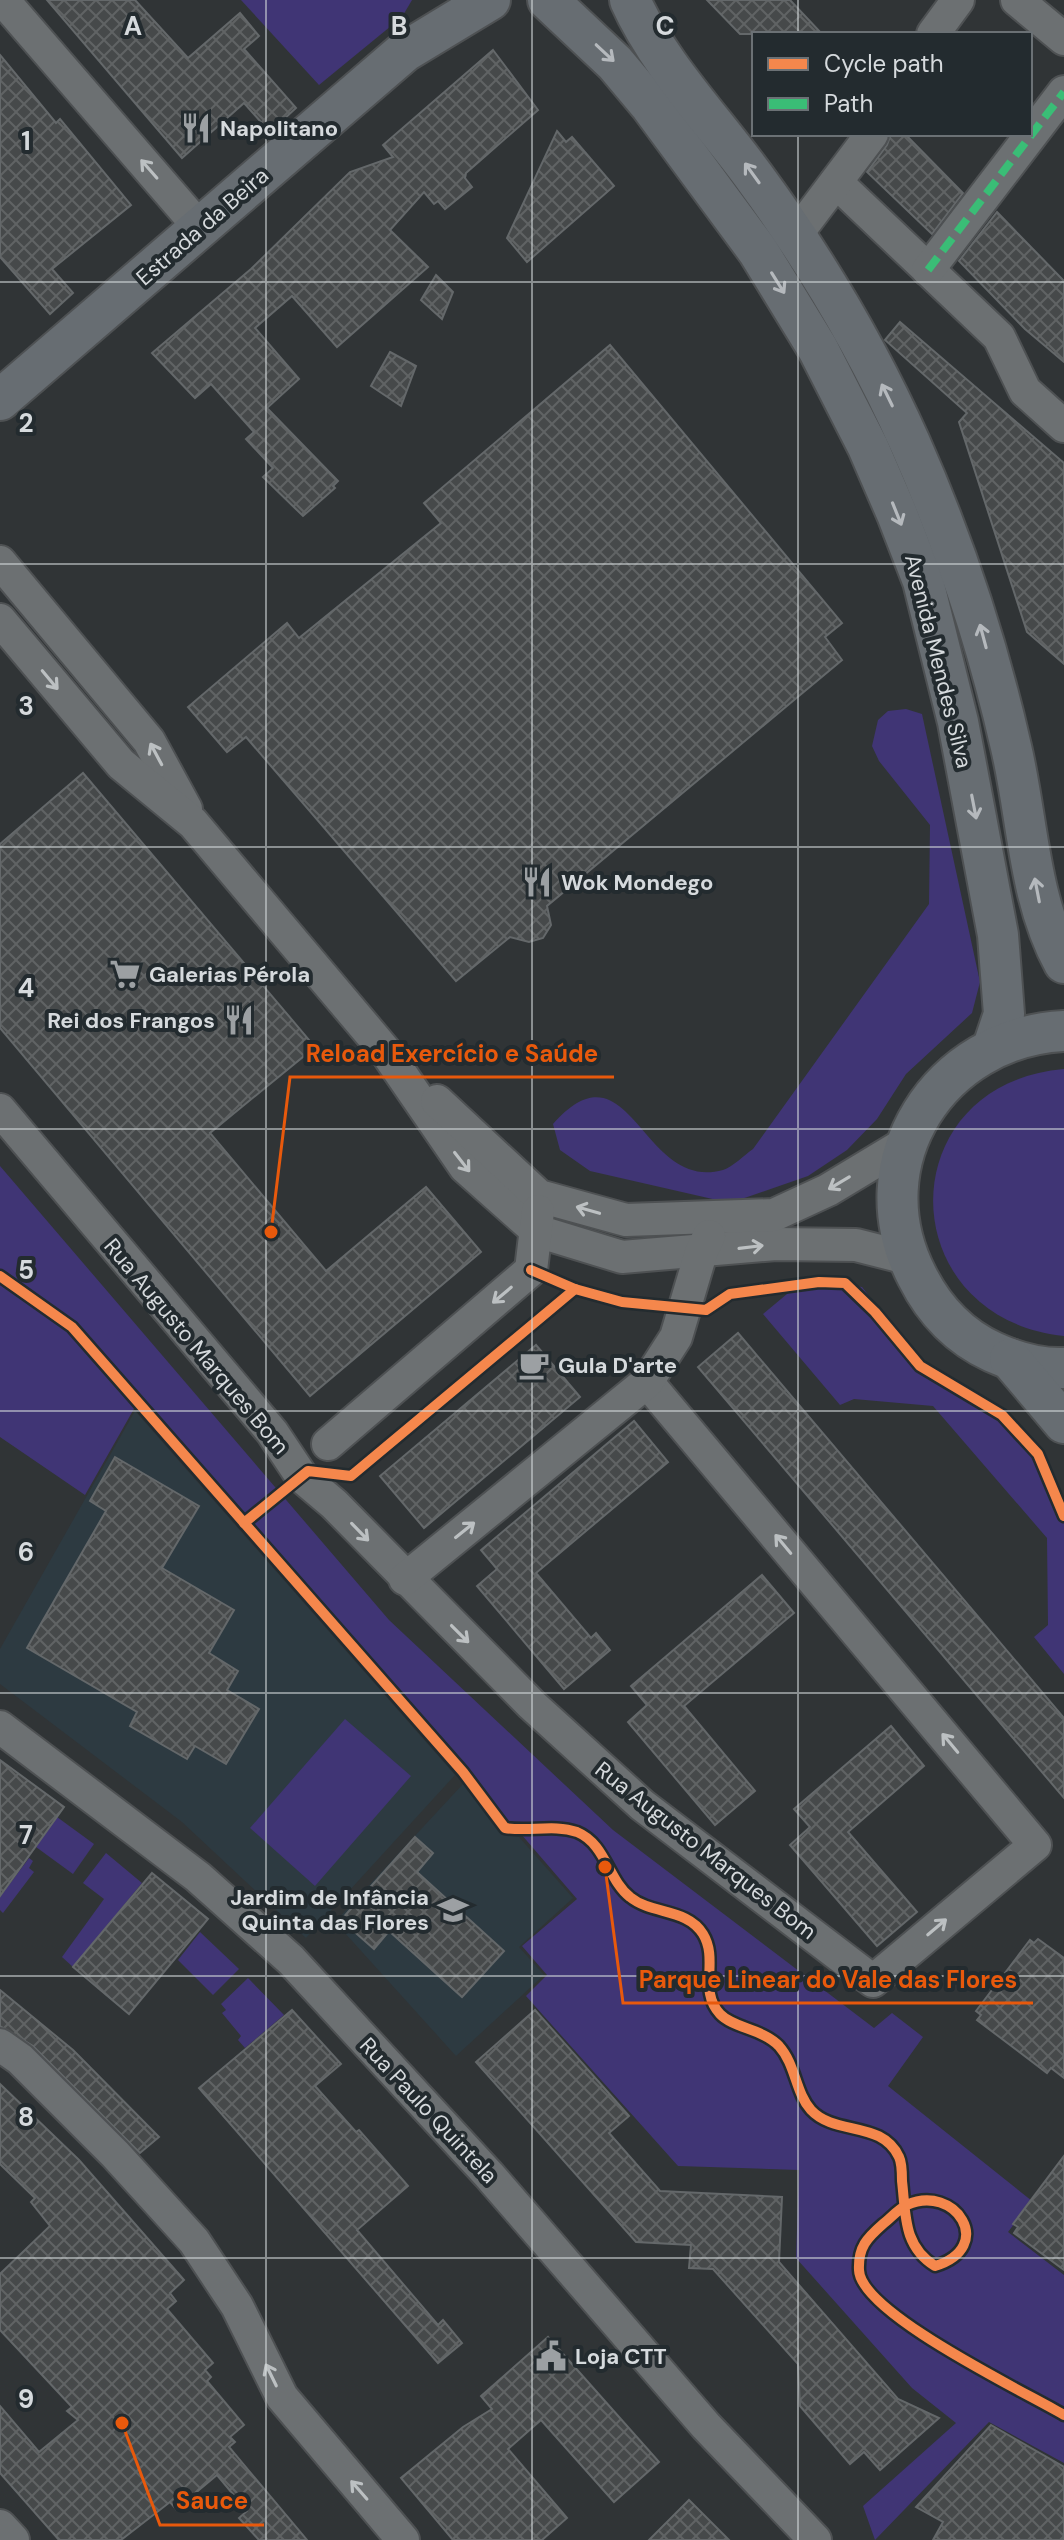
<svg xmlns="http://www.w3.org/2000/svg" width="1064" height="2540" viewBox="0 0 1064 2540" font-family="'DM Sans',sans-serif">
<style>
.built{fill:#2d3a41}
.green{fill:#403575}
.building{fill:url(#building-cross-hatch);stroke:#64686a;stroke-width:2}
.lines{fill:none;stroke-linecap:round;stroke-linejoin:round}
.minor-casing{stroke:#4e5153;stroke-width:36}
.major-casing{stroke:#4e5153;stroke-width:44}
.minor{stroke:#6c7072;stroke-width:32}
.major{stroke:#676d72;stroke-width:40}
.quiet{stroke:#3abd76;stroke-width:8;stroke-dasharray:16 8;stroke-linecap:butt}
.cycleway-casing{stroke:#232b2f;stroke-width:15}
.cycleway{stroke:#f5874c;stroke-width:10}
.oneway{stroke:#b5b9bd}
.oneway2{stroke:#bcc0c2}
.grid{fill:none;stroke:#d6dadd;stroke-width:2;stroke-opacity:0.55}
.labels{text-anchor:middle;stroke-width:8;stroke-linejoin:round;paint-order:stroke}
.poi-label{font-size:22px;font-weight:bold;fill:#d6dadd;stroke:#232b2f;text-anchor:start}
.street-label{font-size:22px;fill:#d6dadd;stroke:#232b2f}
.grid-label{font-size:26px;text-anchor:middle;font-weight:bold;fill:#d6dadd;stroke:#232b2f;stroke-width:8;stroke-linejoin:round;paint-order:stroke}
.leader{fill:none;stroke:#e8590c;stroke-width:3}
.callout-dot{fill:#e8590c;stroke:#232b2f;stroke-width:3}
.callout-label{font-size:24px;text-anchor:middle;font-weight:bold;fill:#e8590c;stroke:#232b2f;stroke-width:8;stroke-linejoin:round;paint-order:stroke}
</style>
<defs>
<pattern id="building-cross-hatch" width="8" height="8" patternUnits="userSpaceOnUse" patternTransform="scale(2)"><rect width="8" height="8" fill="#46494a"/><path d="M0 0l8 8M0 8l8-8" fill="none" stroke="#606364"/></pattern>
</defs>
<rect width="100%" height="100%" fill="#303436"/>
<g class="built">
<polygon points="135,1411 455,1775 306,1938 182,1822 0,1684 0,1649"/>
<polygon points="463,1784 493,1824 504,1833 519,1837 573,1898 519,1947 544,1975 456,2056 335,1922"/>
</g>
<g class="green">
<polygon points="241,0 412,0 402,17 319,85"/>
<path d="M906,709L922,714L980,982L972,1013L906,1074L877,1119L847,1150L808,1176L730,1203L590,1171L560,1150L553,1124C631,1037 641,1193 723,1170C733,1167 744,1155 753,1149L929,904L930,825L879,761L872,746L878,720L888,711Z"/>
<path d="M1064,1069V1336C890,1317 889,1084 1064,1069Z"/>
<polygon points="0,1166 389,1620 613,1830 874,2028 892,2013 923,2037 888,2086 1032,2201 1008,2232 1064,2275 1064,2463 989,2422 875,2540 863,2506 956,2423 912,2388 796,2258 799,2170 678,2166 526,1996 547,1975 522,1946 577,1899 521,1834 505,1831 494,1823 465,1782 135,1407 85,1495 0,1437"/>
<polygon points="805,1279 862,1287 921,1363 1003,1413 1040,1454 1064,1504 1064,1674 1034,1637 1048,1625 1047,1538 933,1406 854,1399 840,1405 763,1314"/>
<polygon points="345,1719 411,1776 315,1886 250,1828"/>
<polygon points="57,1817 94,1844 73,1874 36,1847"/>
<polygon points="106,1853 142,1883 73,1967 62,1957 104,1899 83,1883"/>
<polygon points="29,1858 33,1861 29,1868 34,1872 3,1913 0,1910 0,1897"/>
<polygon points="200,1932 239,1969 213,1995 178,1960"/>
<polygon points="248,1978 284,2015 245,2048 238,2040 241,2036 222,2013 226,2010 221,2004"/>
</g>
<g class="building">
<polygon points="47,0 135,0 188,58 240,13 259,36 244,49 296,108 270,132 244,103 182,158"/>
<polygon points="707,0 790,0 822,34 740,34"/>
<polygon points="493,50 538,110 466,173 465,178 472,187 445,209 438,201 434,204 424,192 390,230 428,267 337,347 292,296 255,328 299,379 267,408 338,481 333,486 335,488 303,516 263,477 273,468 246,439 254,432 211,384 195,398 152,353 251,269 350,172 393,157 383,145"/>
<polygon points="0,55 56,123 60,119 131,205 52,269 73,293 50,314 0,257"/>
<polygon points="557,131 566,142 572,137 614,186 527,262 507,238"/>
<polygon points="891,134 905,134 963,193 932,234 867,172 887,145"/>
<polygon points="997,212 1064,281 1064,362 1025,329 959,261"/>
<polygon points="436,275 453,292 442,319 421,300"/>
<polygon points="900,322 1064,463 1064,664 1027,632 959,422 967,413 885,340"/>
<polygon points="610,345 842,623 825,637 842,660 547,906 551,925 543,938 529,942 510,937 456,981 246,737 227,752 188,707 287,623 299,638 441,523 424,503"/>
<polygon points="390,352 416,366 401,406 371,386"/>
<polygon points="83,773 315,1047 210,1133 326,1271 426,1187 481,1252 310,1396 0,1028 0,844"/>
<polygon points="738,1333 1064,1718 1064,1798 698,1367"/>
<polygon points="536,1345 580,1397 424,1528 380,1476"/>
<polygon points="634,1421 668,1462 536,1573 591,1638 596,1633 610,1650 564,1689 477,1586 497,1569 481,1550"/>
<polygon points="115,1457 199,1506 162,1568 234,1610 209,1653 238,1671 227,1690 259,1709 226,1764 195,1746 187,1759 130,1726 137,1712 27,1648 106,1511 90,1501"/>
<polygon points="762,1575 794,1613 684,1706 755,1791 715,1825 628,1722 647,1705 631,1686"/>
<polygon points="891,1726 924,1766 848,1832 917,1912 877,1946 790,1845 810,1827 794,1809"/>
<polygon points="0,1760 64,1807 0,1896"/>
<polygon points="415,1837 433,1853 417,1872 504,1951 462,1997 389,1931 374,1949 341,1920"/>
<polygon points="152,1873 208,1919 129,2014 73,1967"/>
<polygon points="1038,1939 1064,1958 1064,2078 1051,2068 1047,2073 977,2020 981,2015 976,2011 1030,1940 1034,1943"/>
<polygon points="0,1990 73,2050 159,2137 140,2153 33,2046 0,2026"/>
<polygon points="292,2010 341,2064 315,2086 356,2132 359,2130 408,2186 357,2230 438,2325 443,2320 462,2343 438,2363 199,2088"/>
<polygon points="535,2010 629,2116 609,2133 660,2191 782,2197 779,2262 898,2399 939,2418 880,2470 864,2452 850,2464 800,2406 798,2364 713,2269 689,2268 691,2245 636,2242 476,2062"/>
<polygon points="0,2084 79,2160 184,2280 170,2293 176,2301 167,2309 213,2363 205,2370 211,2377 207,2381 244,2425 230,2437 235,2442 229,2447 307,2540 259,2540 239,2518 247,2511 217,2475 176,2509 170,2502 121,2540 59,2540 0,2473 0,2406 39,2452 78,2420 67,2411 72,2407 0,2330 0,2274 50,2226 31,2202 35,2198 0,2164"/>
<polygon points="1064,2156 1064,2270 1014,2233 1018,2227 1013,2224"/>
<polygon points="548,2337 659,2462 614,2502 541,2420 508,2449 567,2518 542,2540 453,2540 401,2478 463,2427 492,2409 481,2396"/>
<polygon points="991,2425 1064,2467 1064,2540 933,2540 943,2522 916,2507"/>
<polygon points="689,2500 729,2540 649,2540"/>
</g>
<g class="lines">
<g class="minor-casing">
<g id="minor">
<polyline points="3,0 200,228"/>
<polyline points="1017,0 1064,39"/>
<polyline points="933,34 958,0"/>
<polyline points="836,182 999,337 1025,391 1064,426"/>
<polyline points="795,236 872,134"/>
<polyline points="928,270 1064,92"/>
<polyline points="0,562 149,741 186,809"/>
<polyline points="0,620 121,764 193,823 386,1052 465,1167 537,1231 622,1257 776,1244 856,1245 907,1258"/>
<polyline points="437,1101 539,1196 626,1220 774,1215 828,1190 906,1143"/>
<polyline points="0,1110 272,1432 302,1477 334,1504 532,1705 642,1805 873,1981 1035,1845 647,1382"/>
<polyline points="328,1444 531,1270 538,1211"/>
<polyline points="405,1579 647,1382 676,1337 701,1253 709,1236"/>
<polyline points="0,1727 198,1877 291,1960 489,2175 706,2426 815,2540"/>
<polyline points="0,2045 20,2059 115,2154 194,2241 237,2306 282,2397 403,2540"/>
<polyline points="0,2526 13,2540"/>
</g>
</g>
<g class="major-casing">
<g id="major">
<polyline points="548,0 615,63 651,106 758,251 818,349 868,447 897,514 923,581 958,722 998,935 1004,1014 993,1047"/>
<path d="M630,0C659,65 713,120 755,178C816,261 868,349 910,443C954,542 987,641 1011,747C1028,819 1028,897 1064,963"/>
<polyline points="0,400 404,52 490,0"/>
<path d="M1064,1031C940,1037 858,1162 917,1276C934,1310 958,1336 993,1352C1015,1362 1040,1369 1064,1368"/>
<polyline points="1010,1359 1064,1423"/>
</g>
</g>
<use href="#minor" class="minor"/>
<use href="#major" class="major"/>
<polyline class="quiet" points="928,270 1064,92"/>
<g class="cycleway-casing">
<g id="cycleway">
<polyline points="531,1270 575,1289 622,1302 706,1310 730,1294 819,1282 845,1283 875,1312 920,1366 1002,1415 1038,1454 1064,1516"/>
<path d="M0,1276L72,1327L463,1772L505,1828C529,1832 554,1824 577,1832C606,1844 608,1880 630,1897C652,1915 687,1908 703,1934C719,1960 698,1991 720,2014C733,2028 763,2029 779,2046C796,2065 795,2092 811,2110C835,2136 882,2120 899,2157C902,2163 902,2173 902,2181C906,2215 903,2246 935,2266C997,2247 955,2183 907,2205C898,2209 891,2218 883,2224C867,2238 858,2247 859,2270C860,2313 1025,2392 1064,2415"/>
<polyline points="244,1523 308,1471 351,1476 575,1289"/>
</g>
</g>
<use href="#cycleway" class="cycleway"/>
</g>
<defs><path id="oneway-shaft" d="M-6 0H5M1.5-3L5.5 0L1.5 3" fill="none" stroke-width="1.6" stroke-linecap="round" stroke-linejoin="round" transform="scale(2)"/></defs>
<g class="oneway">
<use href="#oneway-shaft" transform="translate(605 53) rotate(43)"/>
<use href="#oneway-shaft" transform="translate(752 173) rotate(-126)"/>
<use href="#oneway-shaft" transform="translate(778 283) rotate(58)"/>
<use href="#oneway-shaft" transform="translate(887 395) rotate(-116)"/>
<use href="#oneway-shaft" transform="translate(897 514) rotate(68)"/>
<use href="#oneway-shaft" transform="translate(983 636) rotate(-105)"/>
<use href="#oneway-shaft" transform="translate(974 807) rotate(79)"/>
<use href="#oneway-shaft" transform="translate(1037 890) rotate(-101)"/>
</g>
<g class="oneway2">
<use href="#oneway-shaft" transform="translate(149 169) rotate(-131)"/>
<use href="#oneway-shaft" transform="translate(50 680) rotate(50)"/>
<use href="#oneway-shaft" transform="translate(156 754) rotate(-118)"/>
<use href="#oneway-shaft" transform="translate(462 1162) rotate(52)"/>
<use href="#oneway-shaft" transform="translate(839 1183) rotate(149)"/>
<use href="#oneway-shaft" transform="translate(588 1210) rotate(-164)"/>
<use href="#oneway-shaft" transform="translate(751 1247) rotate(-7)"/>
<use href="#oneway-shaft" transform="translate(502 1295) rotate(140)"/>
<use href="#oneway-shaft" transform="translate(465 1530) rotate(-39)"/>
<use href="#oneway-shaft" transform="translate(360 1532) rotate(46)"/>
<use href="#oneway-shaft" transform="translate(783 1544) rotate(-130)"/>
<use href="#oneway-shaft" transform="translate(460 1634) rotate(45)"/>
<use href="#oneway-shaft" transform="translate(950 1743) rotate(-130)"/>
<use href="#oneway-shaft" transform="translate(937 1927) rotate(-40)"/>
<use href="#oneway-shaft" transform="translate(271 2375) rotate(-116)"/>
<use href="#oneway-shaft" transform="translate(359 2490) rotate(-131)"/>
</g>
<path class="grid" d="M266,0V2540M532,0V2540M798,0V34M798,134V2540M0,282H1064M0,564H1064M0,847H1064M0,1129H1064M0,1411H1064M0,1693H1064M0,1976H1064M0,2258H1064"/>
<defs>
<g id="restaurant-bare" transform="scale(2.4)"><path d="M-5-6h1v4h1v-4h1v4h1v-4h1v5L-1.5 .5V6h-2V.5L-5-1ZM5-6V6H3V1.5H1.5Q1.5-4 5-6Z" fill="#9ca0a3" stroke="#232b2f" stroke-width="2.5" paint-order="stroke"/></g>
<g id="supermarket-bare" transform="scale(2.4)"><path d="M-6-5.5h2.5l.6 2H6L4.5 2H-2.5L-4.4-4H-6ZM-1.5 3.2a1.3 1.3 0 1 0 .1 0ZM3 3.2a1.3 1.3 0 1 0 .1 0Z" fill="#9ca0a3" stroke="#232b2f" stroke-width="2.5" paint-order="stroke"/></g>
<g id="cafe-bare" transform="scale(2.4)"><path d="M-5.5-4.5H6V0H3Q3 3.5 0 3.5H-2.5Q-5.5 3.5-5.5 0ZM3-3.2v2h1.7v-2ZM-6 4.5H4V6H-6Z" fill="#9ca0a3" stroke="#232b2f" stroke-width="2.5" paint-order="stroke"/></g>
<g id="school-bare" transform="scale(2.4)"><path d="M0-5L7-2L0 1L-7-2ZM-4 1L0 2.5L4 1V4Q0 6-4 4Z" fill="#9ca0a3" stroke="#232b2f" stroke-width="2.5" paint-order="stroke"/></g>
<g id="civic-bare" transform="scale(2.4)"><path d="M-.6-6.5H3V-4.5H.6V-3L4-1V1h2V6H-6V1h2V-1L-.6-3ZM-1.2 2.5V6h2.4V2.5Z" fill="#9ca0a3" stroke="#232b2f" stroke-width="2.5" paint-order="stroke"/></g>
</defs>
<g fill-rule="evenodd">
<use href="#restaurant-bare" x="196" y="128"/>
<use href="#restaurant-bare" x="537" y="882"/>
<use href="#supermarket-bare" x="125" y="974"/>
<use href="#restaurant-bare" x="239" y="1020"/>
<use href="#cafe-bare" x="534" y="1365"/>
<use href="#school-bare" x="453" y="1910"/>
<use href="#civic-bare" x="551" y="2356"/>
</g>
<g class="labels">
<g class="poi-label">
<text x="220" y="136">Napolitano</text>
<text x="561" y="890">Wok Mondego</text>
<text x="149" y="982">Galerias Pérola</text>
<text x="215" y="1028" text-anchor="end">Rei dos Frangos</text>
<text x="558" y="1373">Gula D'arte</text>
<text x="429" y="1905" text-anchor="end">Jardim de Infância<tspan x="429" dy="25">Quinta das Flores</tspan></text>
<text x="575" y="2364">Loja CTT</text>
</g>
<g class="street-label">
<text transform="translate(202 226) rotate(-41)" y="8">Estrada da Beira</text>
<text transform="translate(939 661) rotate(76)" y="8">Avenida Mendes Silva</text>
<text transform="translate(197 1346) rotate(50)" y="8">Rua Augusto Marques Bom</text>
<text transform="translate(706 1850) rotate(38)" y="8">Rua Augusto Marques Bom</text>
<text transform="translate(429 2110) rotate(47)" y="8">Rua Paulo Quintela</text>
</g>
</g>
<g class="grid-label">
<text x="133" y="35">A</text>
<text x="399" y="35">B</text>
<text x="665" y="35">C</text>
<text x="26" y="150">1</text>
<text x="26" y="432">2</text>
<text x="26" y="715">3</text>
<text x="26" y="997">4</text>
<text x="26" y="1279">5</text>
<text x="26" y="1561">6</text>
<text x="26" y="1844">7</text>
<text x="26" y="2126">8</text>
<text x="26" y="2408">9</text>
</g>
<path class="leader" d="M271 1232L290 1077H614M605 1867L623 2003H1033M122 2423L160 2525H264"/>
<g class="callout-dot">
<circle cx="271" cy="1232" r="8"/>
<circle cx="605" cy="1867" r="8"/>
<circle cx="122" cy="2423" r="8"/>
</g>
<g class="callout-label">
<text x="452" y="1062">Reload Exercício e Saúde</text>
<text x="828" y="1988">Parque Linear do Vale das Flores</text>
<text x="212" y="2509">Sauce</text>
</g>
<rect x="752" y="32" width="280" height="104" fill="#232b2f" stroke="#6b7175" stroke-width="2"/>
<rect x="768" y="58" width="40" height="12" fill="#f5874c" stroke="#6b7175" stroke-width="2"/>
<text x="824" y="72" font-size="24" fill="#d6dadd">Cycle path</text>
<rect x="768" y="98" width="40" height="12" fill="#3abd76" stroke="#6b7175" stroke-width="2"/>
<text x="824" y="112" font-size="24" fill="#d6dadd">Path</text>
</svg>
